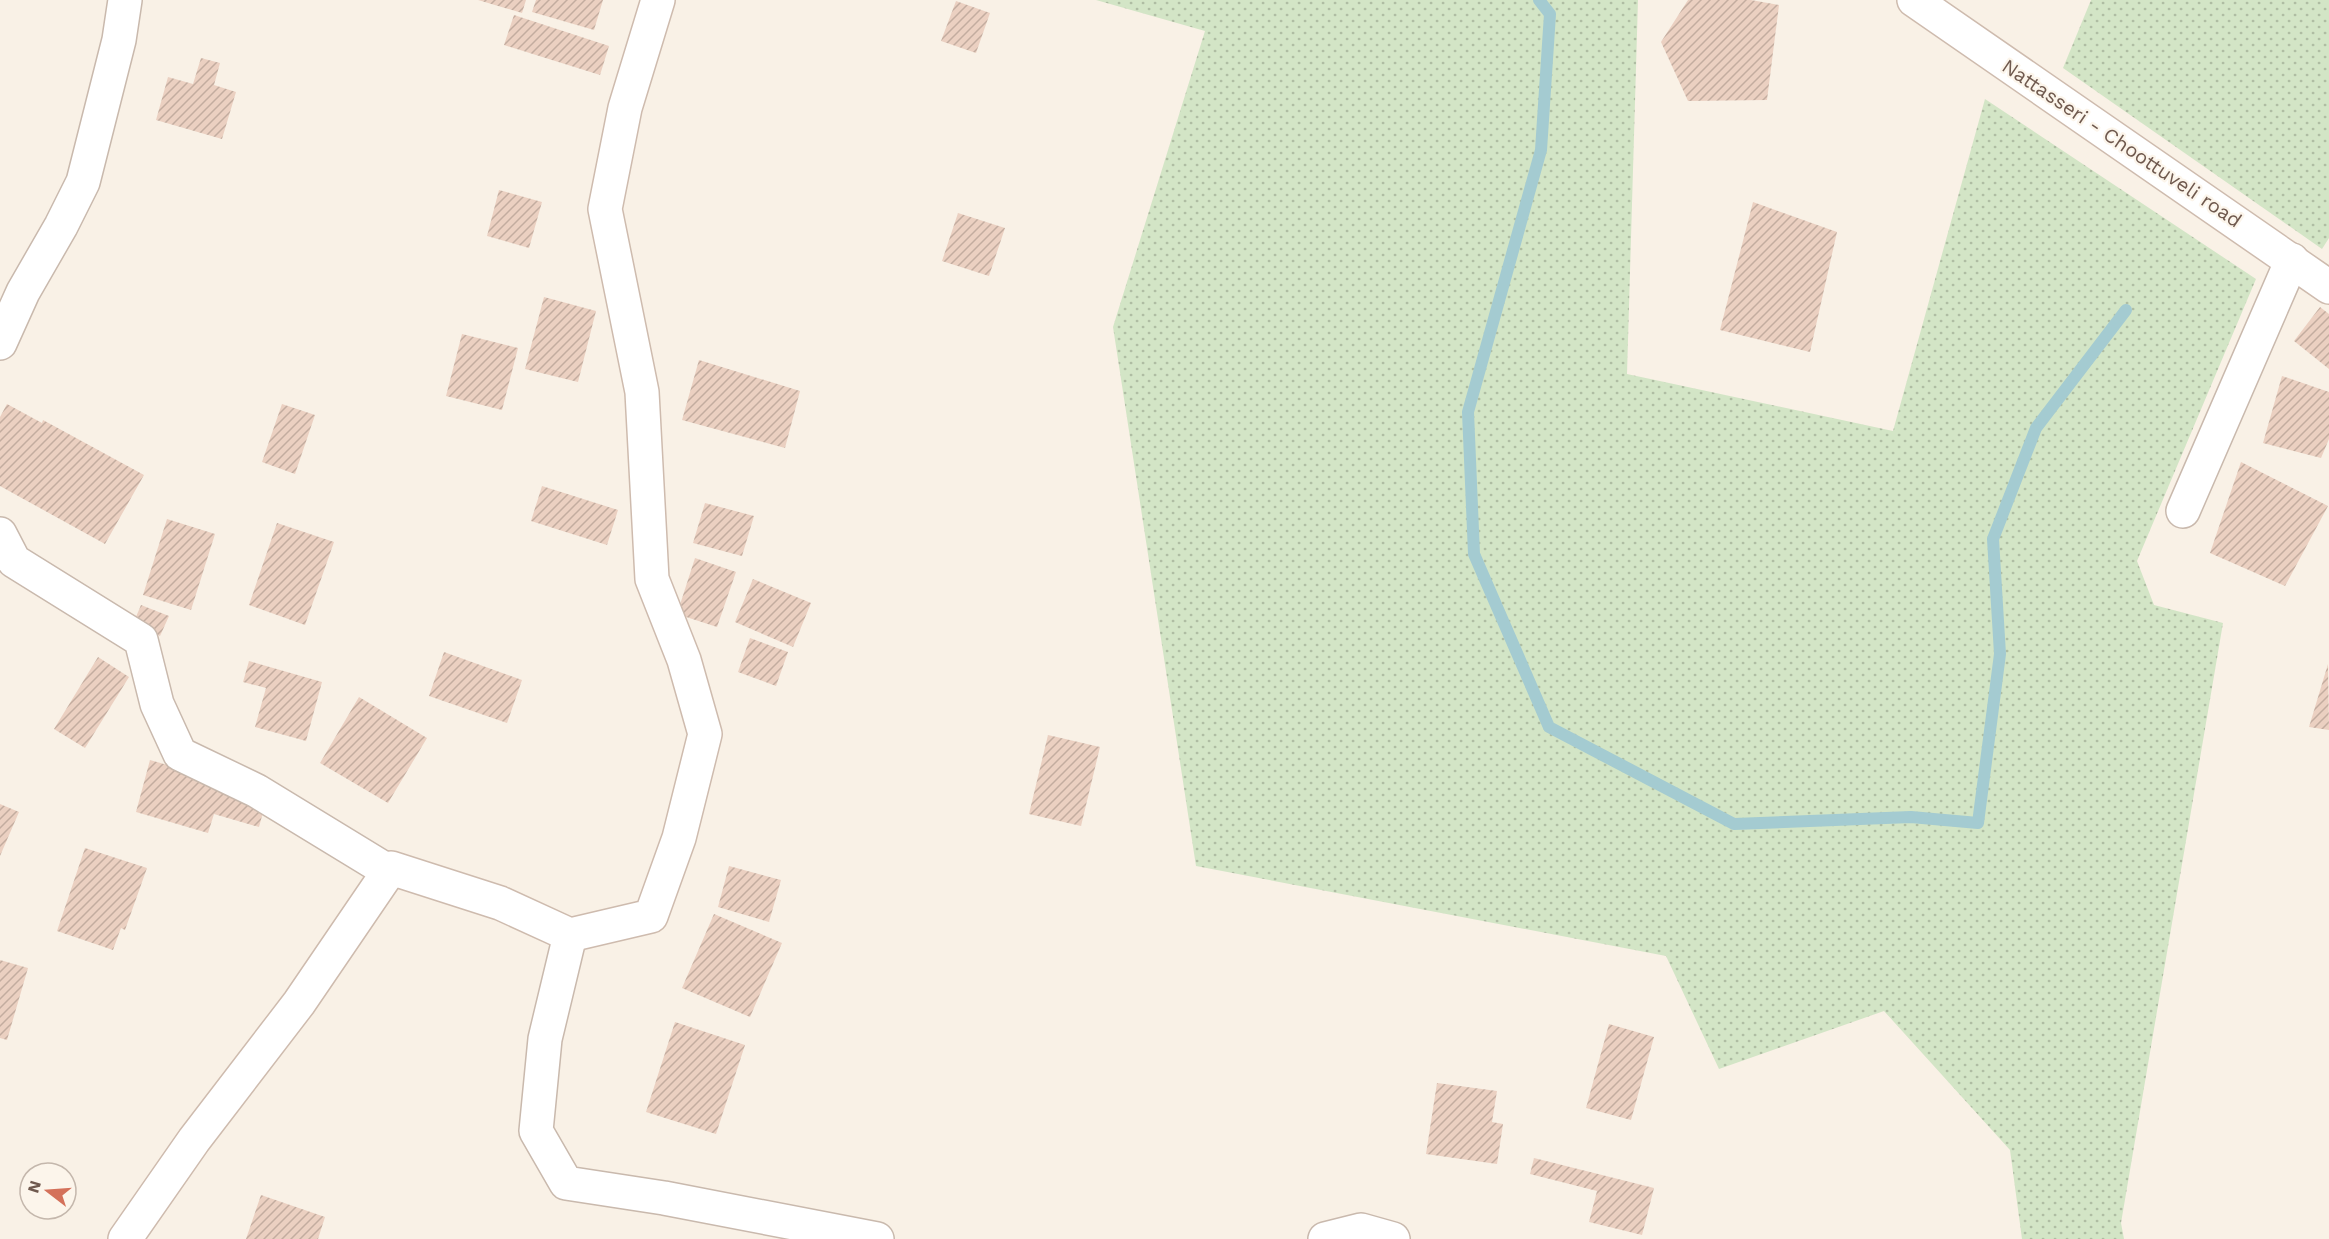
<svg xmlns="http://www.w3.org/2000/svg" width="2329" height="1239" viewBox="0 0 2329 1239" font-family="'Work Sans',sans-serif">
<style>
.grass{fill:url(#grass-dots)}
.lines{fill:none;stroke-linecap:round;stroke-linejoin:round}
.stream{stroke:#a4cbd1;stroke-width:12}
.building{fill:url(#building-hatch)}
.street-casing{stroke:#c9b9ad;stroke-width:36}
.secondary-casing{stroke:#cebbae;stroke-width:36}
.street{stroke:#fff;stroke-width:33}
.secondary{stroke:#fff;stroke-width:33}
.labels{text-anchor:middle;stroke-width:4.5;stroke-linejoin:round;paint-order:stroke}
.street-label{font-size:20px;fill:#6f594e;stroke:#fcf5eb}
</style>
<defs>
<pattern id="grass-dots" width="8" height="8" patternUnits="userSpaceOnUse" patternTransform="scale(1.5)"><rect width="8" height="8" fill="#d3e5c6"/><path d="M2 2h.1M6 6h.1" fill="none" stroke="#afbda3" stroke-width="1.8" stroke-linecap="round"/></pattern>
<pattern id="building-hatch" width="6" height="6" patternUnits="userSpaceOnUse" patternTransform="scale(1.5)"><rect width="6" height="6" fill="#ebd0c1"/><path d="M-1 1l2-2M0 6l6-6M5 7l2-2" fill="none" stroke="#c3ac9f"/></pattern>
</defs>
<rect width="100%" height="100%" fill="#f9f1e6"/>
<g class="grass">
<polygon points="1096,0 1638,0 1627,374 1893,431 1985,99 2256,279 2137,561 2154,605 2223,623 2121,1223 2124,1239 2022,1239 2010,1150 1884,1011 1719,1069 1666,956 1196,866 1113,327 1205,31"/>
<polygon points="2091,0 2329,0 2329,238 2322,249 2063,68"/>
</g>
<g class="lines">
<polyline class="stream" points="1539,0 1550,14 1541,150 1468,412 1474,554 1549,727 1734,824 1911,817 1978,823 2000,654 1993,539 2036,428 2126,310"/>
</g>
<g class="building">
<polygon points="478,0 526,0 522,13"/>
<polygon points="536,0 603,0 594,30 532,12"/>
<polygon points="1688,0 1751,0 1779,5 1767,100 1688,101 1661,42"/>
<polygon points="956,1 990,13 976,53 941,41"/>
<polygon points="514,15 609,46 600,75 504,45"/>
<polygon points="201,58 220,63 214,85 236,92 222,139 156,120 168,77 193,84"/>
<polygon points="499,190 542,202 529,248 487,236"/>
<polygon points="1753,202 1837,232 1810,352 1720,330"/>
<polygon points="958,213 1005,228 989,276 942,261"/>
<polygon points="544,297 596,311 578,382 525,369"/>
<polygon points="2320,307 2329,314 2329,369 2294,341"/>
<polygon points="462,334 518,348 502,410 446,396"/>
<polygon points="699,360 800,391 785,448 682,420"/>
<polygon points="2282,376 2329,392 2329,439 2321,458 2263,443"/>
<polygon points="7,404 42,423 43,420 144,475 105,544 0,486 0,417"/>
<polygon points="282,404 315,415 295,474 262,462"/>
<polygon points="2241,462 2328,506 2285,586 2210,553"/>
<polygon points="542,486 618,510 607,545 531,521"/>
<polygon points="705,503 754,516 742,556 693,543"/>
<polygon points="167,519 215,534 191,610 143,595"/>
<polygon points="277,523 334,542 305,625 249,605"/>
<polygon points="695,558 736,572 717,627 677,614"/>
<polygon points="753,579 811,603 793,647 735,622"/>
<polygon points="141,605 169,616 160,636 133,624"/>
<polygon points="750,638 788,652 776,686 738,672"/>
<polygon points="444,652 522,680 507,723 429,696"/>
<polygon points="98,657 129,677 85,748 54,729"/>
<polygon points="249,661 322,682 306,741 255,727 266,688 243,682"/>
<polygon points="2328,664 2329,730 2309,727"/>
<polygon points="359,697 427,738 388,803 320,763"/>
<polygon points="1048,735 1100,747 1081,826 1029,814"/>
<polygon points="150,760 268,794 259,827 214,814 208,833 136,812"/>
<polygon points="0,804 19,812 0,856"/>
<polygon points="85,848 147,868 125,930 121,928 113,950 57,931"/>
<polygon points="729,866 781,880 769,922 718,907"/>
<polygon points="714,914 782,943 750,1017 682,988"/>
<polygon points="0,960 28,968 7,1040 0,1038"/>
<polygon points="675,1022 745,1045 716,1134 646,1112"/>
<polygon points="1609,1024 1654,1037 1631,1120 1586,1108"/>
<polygon points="1437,1083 1497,1091 1492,1122 1503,1124 1497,1164 1426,1154"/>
<polygon points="1534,1158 1654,1188 1642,1235 1589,1222 1597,1191 1530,1174"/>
<polygon points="261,1195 325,1217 318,1239 246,1239"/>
</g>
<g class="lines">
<g class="street-casing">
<g id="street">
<polyline points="0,343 23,292 61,226 83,182 119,40 125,0"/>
<polyline points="2183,511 2292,260"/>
<polyline points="0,534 14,561 141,640 157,704 180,754 257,791 388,871"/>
<polyline points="570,935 545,1039 536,1131 566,1183 664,1198 877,1239"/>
<polyline points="1325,1239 1361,1230 1393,1239"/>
</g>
</g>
<g class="secondary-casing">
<g id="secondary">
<polyline points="1914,0 2329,287"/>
<polyline points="125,1239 194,1140 299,1003 391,868 500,903 570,935 651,916 679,838 705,734 684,660 652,579 642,392 605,209 625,108 658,0"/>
</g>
</g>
<use href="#street" class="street"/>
<use href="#secondary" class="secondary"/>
</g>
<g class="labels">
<g class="street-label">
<text transform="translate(2122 143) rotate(34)" y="7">Nattasseri - Choottuveli road</text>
</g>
</g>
<g transform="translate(48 1191) rotate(287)"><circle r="28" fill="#fcf5eb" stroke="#c4b7ac" stroke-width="1.5"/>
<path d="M0-4.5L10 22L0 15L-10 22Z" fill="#d4715a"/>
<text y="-9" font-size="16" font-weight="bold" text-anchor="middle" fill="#6f594e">N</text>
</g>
</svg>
